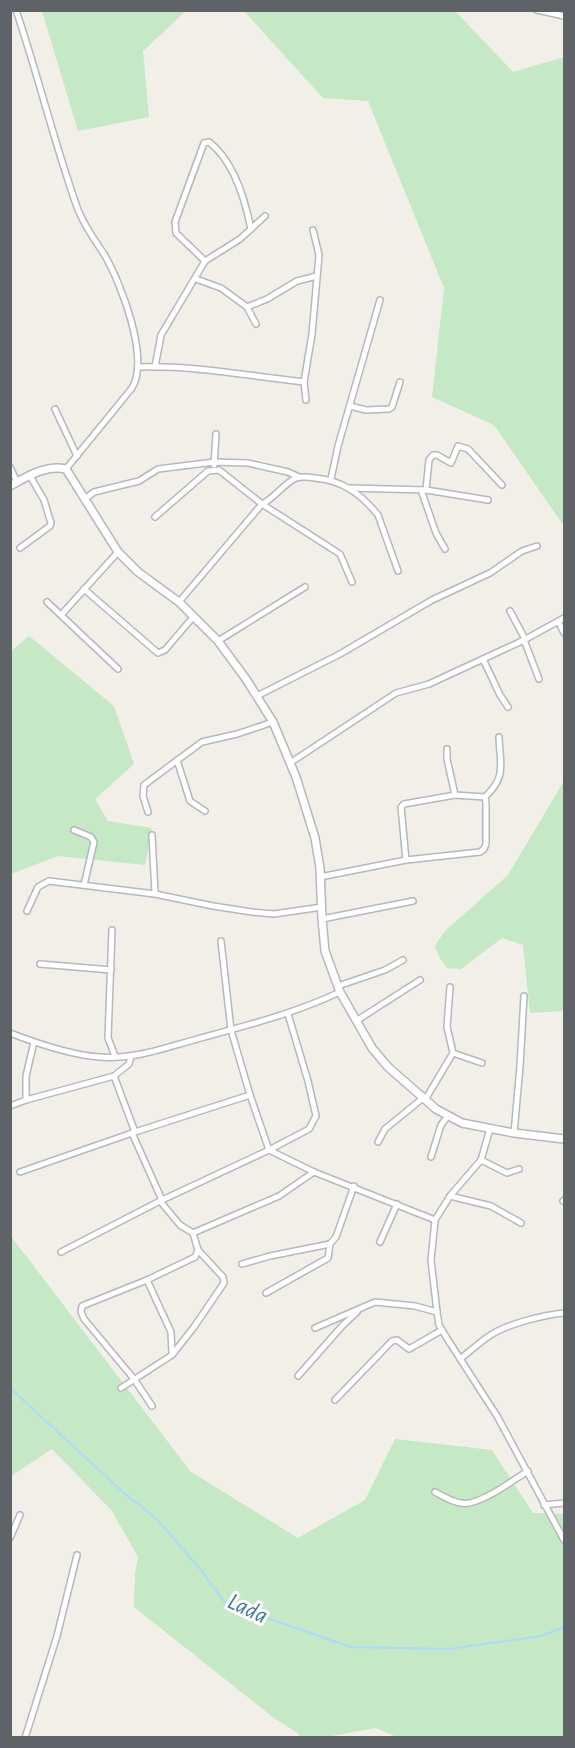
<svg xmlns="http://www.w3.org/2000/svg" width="575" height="1748" viewBox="0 0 575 1748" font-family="'Alegreya Sans',sans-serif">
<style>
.green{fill:#c5e8c5}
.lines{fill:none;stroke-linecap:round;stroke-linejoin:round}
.stream{stroke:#aadaff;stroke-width:2}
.minor-casing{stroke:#b5b8bc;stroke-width:8}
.tertiary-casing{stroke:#b5b8bc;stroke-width:10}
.minor{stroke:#fff;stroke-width:5}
.tertiary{stroke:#fff;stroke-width:7}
.labels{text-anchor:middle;stroke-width:6;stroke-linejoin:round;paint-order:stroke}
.water-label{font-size:24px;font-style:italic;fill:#4174aa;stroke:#fff}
</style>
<rect width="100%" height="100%" fill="#f1efe8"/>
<g class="green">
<polygon points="42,11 186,11 143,51 149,117 78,131"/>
<polygon points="244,11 455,11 513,72 564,57 564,526 494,425 432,397 444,288 368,101 323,98"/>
<polygon points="29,636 114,706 134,764 95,799 108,821 152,828 145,865 58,856 11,874 11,651"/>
<polygon points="564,781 564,1011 530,1013 523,945 502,938 461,969 447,968 439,957 435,946 444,932 508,875"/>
<polygon points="10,1235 191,1472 298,1538 365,1500 395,1439 492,1450 533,1513 564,1514 564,1736 399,1738 376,1728 326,1737 298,1737 299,1734 274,1718 134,1607 135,1573 138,1557 112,1511 52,1449 11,1476"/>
</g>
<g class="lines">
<polyline class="stream" points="10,1388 124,1493 158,1520 200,1569 226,1604 351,1647 449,1649 541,1636 564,1627"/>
<g class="minor-casing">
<g id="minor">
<path d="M16,10C38,75 54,142 77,207C83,224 94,239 104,254C121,283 150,358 132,388L66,469"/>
<polyline points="537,10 564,16"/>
<path d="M205,261L176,233L175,222L204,143L209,142C234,161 245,199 251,229"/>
<polyline points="196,279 221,288 247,307 256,324"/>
<polyline points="247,307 267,299 297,281 317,276"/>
<path d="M138,367C193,365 250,376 304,382"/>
<polyline points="155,367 161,335 205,261 240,239 265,216"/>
<polyline points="306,400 304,382 312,334 319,255 313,230"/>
<polyline points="350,406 366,410 389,409 392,407 400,382"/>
<polyline points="55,409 77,456"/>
<polyline points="214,465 216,434"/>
<polyline points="10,467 17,482"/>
<polyline points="331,479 338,446 380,300"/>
<polyline points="349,488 426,490 488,500"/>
<polyline points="421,490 436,533 445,549"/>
<polyline points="426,490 429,460 433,455 437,455 451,463 458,446 468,449 502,485"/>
<polyline points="85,499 94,492 139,481 158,469 214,462 248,463 288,472 299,477"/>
<polyline points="155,517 208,471 219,470 262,504 340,554 352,582"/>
<polyline points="20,548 50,526 51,523 44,500 30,476"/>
<polyline points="84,589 158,653 165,650 194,616"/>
<polyline points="47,602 118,669"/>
<path d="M179,602L262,504C275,498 283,484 296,478C302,476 309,477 315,478C342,480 361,494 378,515L398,571"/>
<polyline points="510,611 525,639"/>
<polyline points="61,615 118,552"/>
<polyline points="558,621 564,633"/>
<polyline points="524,640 539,679"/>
<polyline points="218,641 305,587"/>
<polyline points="483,659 500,695 508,707"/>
<polyline points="257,696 340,654 432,600 490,573 522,551 537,546"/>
<polyline points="447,749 447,759 455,795"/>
<polyline points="177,760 190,801 205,811"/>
<polyline points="290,763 396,693 429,684 524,640 564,618"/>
<path d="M485,797C507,776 500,765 499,737"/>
<polyline points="148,812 143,796 144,785 202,742 237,734 273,722"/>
<polyline points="74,830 91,837 94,842 84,885"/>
<polyline points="152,835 155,894"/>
<polyline points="406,860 401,807 404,804 455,795 485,797"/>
<polyline points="320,877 406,860 480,852 484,849 486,844 486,803 485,797"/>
<polyline points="27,911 38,887 49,881 155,894 213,906 252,912 274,914 322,907"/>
<polyline points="322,919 413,901"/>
<polyline points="112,930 108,1038 115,1056"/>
<polyline points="221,941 231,1030 250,1095 269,1150 314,1172 435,1220"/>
<polyline points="40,964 111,970"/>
<polyline points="338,986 385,970 403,960"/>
<polyline points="356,1021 420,980"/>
<path d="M10,1033C36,1043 71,1055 99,1057C134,1060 167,1047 201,1038C249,1025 295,1013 340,992"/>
<polyline points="453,1053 482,1063"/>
<polyline points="114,1076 135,1132"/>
<polyline points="26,1100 26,1076 34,1042"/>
<polyline points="425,1100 453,1053 447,1027 450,987"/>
<polyline points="10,1106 26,1100 114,1076 129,1064 131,1057"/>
<polyline points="490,1129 481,1160 450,1196 435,1220 431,1260 437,1312 439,1325 448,1340 497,1416 564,1540"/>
<polyline points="132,1133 162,1200"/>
<polyline points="514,1133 520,1066 524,996"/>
<polyline points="378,1142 385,1129 423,1098"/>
<polyline points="431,1157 441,1125 448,1116"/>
<polyline points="481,1160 507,1173 519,1169"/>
<polyline points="20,1172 132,1133 250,1095"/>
<polyline points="450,1196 491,1206 521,1223"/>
<polyline points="563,1201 564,1200"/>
<polyline points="193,1233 279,1196 314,1172"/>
<polyline points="380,1242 397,1204"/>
<polyline points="61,1252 160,1201 269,1150 309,1129 316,1116 308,1081 288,1014"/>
<polyline points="242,1264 270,1256 330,1244 336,1237 354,1186"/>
<polyline points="147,1280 171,1332 172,1354"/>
<polyline points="266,1293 328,1258 330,1244"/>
<polyline points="315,1328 375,1302 415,1306 437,1312"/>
<path d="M460,1359C469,1352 479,1343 489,1336C507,1324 543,1315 564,1313"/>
<polyline points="298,1376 343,1325 357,1312"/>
<polyline points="121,1388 172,1355 194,1327 224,1283 223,1277 198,1250"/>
<polyline points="335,1400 392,1341 397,1340 409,1349 442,1330"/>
<polyline points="152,1406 134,1379 84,1319 81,1312 82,1306 147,1280 195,1257 198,1250 193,1233 180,1225 160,1201"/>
<path d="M435,1492C443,1496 452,1502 461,1503C478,1507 513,1480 528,1471"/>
<polyline points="544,1505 564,1503"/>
<polyline points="10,1538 20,1515"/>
<polyline points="25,1738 57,1636 77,1555"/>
</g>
</g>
<g class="tertiary-casing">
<path id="tertiary" d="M10,486C26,477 47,464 66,469L118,552L138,572L179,602L218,641L246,679L273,722L296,777L315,838L320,868L322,919L325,951L340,992L372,1048L388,1067L436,1109L462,1123L514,1133L564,1139"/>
</g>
<use href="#minor" class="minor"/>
<use href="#tertiary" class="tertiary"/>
</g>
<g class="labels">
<g class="water-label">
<text transform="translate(248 1608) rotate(25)" y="8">Lada</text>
</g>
</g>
<rect width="575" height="1748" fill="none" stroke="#5f6368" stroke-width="24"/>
</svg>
